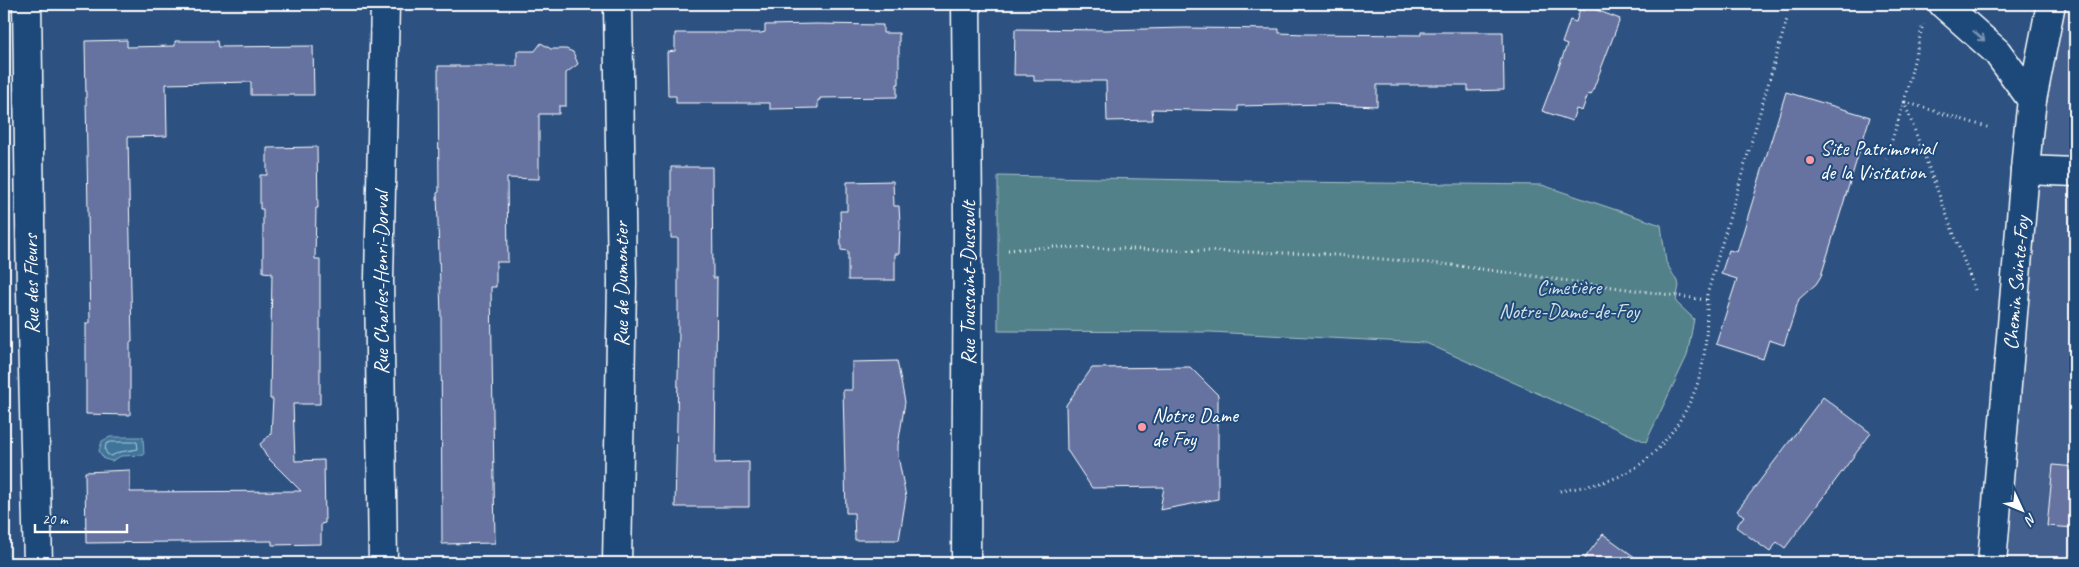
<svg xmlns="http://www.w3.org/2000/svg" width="2079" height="567" viewBox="0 0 2079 567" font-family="Caveat,sans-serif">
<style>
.built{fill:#425f8d}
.green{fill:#53818a;stroke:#a9c0c4}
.water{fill:#3f759b;stroke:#8cacc3}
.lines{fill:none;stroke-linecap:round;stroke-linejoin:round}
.shore{stroke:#b2c8d7;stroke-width:1}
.building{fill:#6673a0;stroke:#fff}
.minor-casing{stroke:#fff;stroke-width:31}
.secondary-casing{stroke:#fff;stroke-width:31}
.path{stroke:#fff;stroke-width:3;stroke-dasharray:1 4;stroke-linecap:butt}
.minor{stroke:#1f4a7a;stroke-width:28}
.secondary{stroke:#1f4a7a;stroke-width:28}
.oneway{stroke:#7992af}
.poi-dot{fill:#ff9aa2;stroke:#1f4a7a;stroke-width:2}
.labels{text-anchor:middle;stroke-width:4;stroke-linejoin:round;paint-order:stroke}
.poi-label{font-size:21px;fill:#fff;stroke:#1f4a7a;text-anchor:start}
.street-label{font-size:21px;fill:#fff;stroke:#1f4a7a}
.park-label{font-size:21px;fill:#d4e0e2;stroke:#1f4a7a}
</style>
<rect width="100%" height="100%" fill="#2d5282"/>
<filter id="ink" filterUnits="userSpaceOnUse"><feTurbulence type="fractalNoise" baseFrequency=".02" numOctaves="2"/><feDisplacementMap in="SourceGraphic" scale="10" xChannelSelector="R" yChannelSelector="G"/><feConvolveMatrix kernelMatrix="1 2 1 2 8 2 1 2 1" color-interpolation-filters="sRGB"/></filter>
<g filter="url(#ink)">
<polygon class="built" points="2051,4 2075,4 2075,563 1992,563"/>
<polygon class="green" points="998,176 1293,182 1542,185 1661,225 1666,262 1679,285 1676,302 1694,319 1687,356 1646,442 1426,343 1210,332 998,331"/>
<polygon class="water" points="110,437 143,437 144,455 121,456 112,461 104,459 99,451 102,441"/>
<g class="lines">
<polygon class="shore" points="111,442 137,442 138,449 120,452 111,456 107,454 105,450 106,444"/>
</g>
<g class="building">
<polygon points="1586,6 1620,19 1591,95 1588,94 1582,111 1576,109 1572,121 1542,111 1567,45 1562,43 1570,20 1576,22 1580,9 1584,11"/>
<polygon points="816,24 883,25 883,33 899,33 899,84 897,84 897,97 820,98 820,100 818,100 818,108 770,109 770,103 676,103 676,96 668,96 667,52 675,51 675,33 761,33 765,32 765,25"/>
<polygon points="1184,28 1279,29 1279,33 1305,34 1421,35 1421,32 1503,32 1504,90 1468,91 1468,85 1377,85 1377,106 1329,104 1238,106 1238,111 1152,109 1153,120 1107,121 1106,81 1034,81 1034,75 1014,75 1015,29 1105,30"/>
<polygon points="127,40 127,47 175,46 175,41 217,41 218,47 313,46 314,95 251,95 251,82 166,84 167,136 128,137 132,342 130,342 130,415 86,414 86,323 90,323 85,41"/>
<polygon points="541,43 551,49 566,49 573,52 578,64 566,73 566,106 559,106 559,114 539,114 539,179 507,178 508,262 496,262 496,287 491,287 495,543 442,544 441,316 437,193 439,192 438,66 517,66 517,51 535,51"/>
<polygon points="1786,92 1870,117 1821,276 1816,284 1799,299 1784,345 1769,340 1763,359 1716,344 1737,279 1721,274 1729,250 1737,252"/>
<polygon points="317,147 318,208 316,208 315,259 320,259 320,404 293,404 295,461 324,460 325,523 321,524 321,544 272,545 272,541 86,543 85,472 130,470 130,492 301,491 266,456 260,444 271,434 273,399 270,399 272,273 263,272 263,209 260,209 260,175 267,175 267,148"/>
<polygon points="671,167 712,167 713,278 717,278 715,463 749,462 749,507 675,507 679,333 678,333 678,238 671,238"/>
<polygon points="893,181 894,206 899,206 900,224 899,254 895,254 895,280 848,280 848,251 841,250 840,211 847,211 847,182"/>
<polygon points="897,361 905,402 898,445 898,456 906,497 899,540 855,540 854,513 846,513 843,390 852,390 852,362"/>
<polygon points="1190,367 1218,395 1218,499 1160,510 1164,487 1092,488 1067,450 1066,405 1092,368"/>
<polygon points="1823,397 1871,433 1785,548 1777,542 1770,552 1736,527 1744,516 1737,511"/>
<polygon points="2053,465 2075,467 2075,528 2047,526"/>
<polygon points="1603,534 1643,563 1581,563"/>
</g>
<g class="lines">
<g class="minor-casing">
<g id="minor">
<polyline points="27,4 31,291 38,563"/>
<polyline points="966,4 968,219 966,563"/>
<polyline points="2025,170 2075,172"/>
<polyline points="383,563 379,279 385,4"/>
<polyline points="617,563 622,283 618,4"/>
</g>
</g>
<g class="secondary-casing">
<g id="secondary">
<polyline points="1943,4 1997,52 2032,100"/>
<polyline points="1992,563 2028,135 2032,100 2051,4"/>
</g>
</g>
<g class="path">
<polyline points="1904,102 1975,290"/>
<polyline points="1905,102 1990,128"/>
<polyline points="1886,159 1904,102 1923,24"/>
<polyline points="1008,250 1054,247 1323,254 1452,265 1707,300"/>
<path d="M1560,491C1583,487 1609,483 1630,471C1662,453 1693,408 1701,371C1707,346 1707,320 1707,295L1787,19"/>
</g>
<use href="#minor" class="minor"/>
<use href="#secondary" class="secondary"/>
</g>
<defs><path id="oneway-shaft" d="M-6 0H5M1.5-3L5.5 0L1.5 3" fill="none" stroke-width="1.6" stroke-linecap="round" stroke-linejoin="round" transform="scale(1.25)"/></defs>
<use class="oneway" href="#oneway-shaft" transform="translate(1979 36) rotate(41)"/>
</g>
<g class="poi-dot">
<circle cx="1810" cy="160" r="5"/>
<circle cx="1142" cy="427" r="5"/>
</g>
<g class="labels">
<g class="poi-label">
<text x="1820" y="155">Site Patrimonial<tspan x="1820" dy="24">de la Visitation</tspan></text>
<text x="1152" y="422">Notre Dame<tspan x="1152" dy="24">de Foy</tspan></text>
</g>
<g class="street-label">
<text transform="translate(381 283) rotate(-90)" y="7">Rue Charles-Henri-Dorval</text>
<text transform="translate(968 283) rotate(-90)" y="7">Rue Toussaint-Dussault</text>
<text transform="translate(2016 283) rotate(-85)" y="7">Chemin Sainte-Foy</text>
<text transform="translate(31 284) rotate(-91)" y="7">Rue des Fleurs</text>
<text transform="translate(621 284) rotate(-90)" y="7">Rue de Dumontier</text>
</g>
<g class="park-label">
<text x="1569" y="294">Cimetière<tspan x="1569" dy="24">Notre-Dame-de-Foy</tspan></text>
</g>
</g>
<rect width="2079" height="567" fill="none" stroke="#1f4a7a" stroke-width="20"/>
<rect x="10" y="10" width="2059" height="547" fill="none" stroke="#fff" stroke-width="2" filter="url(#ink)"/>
<g transform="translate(2022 510) rotate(134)" stroke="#1f4a7a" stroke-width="4" paint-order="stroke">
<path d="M0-4L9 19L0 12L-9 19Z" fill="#ffffff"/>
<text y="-8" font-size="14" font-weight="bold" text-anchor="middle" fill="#ffffff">N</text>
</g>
<path d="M35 524v8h92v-8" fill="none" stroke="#ffffff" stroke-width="2.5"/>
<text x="42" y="524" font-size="15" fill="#ffffff" stroke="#1f4a7a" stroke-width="4" paint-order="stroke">20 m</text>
</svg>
